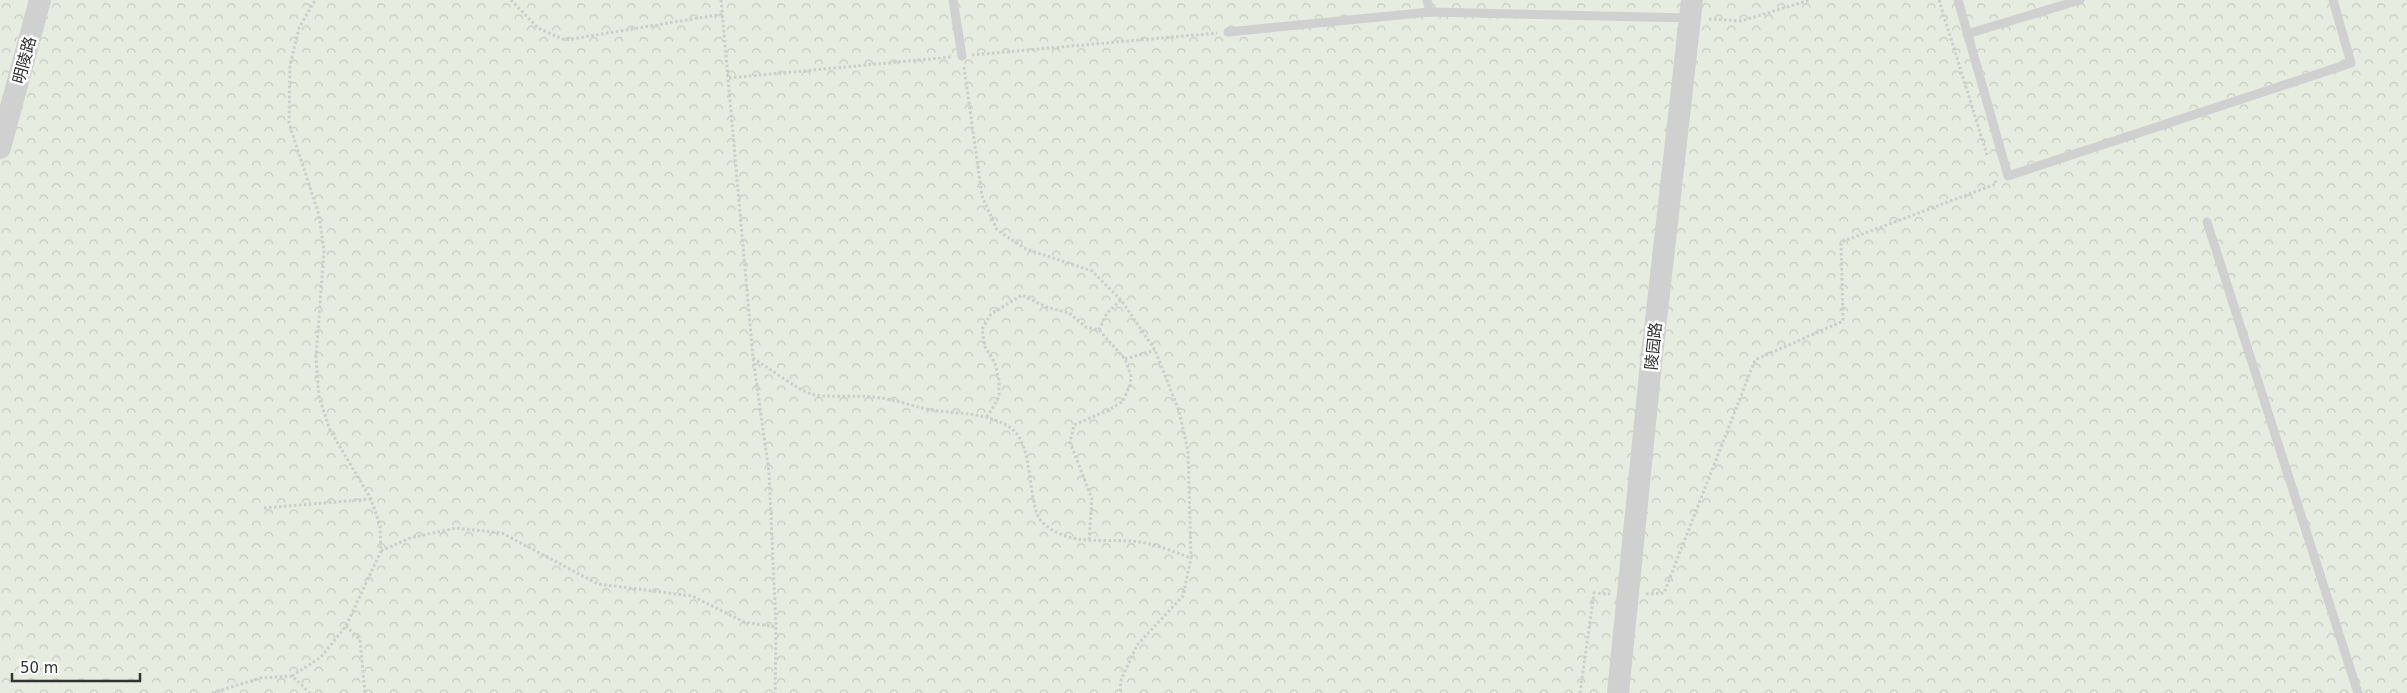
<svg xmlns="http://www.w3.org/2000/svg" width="2407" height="693" viewBox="0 0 2407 693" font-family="'DejaVu Sans','Noto Sans SC',sans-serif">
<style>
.forest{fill:url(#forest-crowns)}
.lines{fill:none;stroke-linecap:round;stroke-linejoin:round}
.path{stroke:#cdcdcd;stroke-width:3;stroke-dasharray:2.5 2.5;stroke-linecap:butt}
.service{stroke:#d0d0d0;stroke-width:9}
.tertiary{stroke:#d0d0d0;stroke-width:22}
.labels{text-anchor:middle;stroke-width:5;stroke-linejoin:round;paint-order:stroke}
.street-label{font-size:16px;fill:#333;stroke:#fff}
</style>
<defs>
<pattern id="forest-crowns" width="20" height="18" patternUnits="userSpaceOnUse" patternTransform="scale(1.25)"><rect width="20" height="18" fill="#e6ecdf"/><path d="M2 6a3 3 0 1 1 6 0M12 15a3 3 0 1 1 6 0" fill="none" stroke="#c6cbc0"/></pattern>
</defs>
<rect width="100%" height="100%" fill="#fff"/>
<rect class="forest" x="0" y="0" width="2407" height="693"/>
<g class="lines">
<g class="path">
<polyline points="511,0 538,28 565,40 723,14"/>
<polyline points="721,0 753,358 769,472 776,627 775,693"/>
<polyline points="1939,0 1987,155"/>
<polyline points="1709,19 1741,21 1810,0"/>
<polyline points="972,55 1217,33"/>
<polyline points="964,67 982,196 997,230 1026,249 1092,271 1121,300 1155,350 1179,411 1188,451 1191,558 1183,596 1137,645 1121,680 1120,693"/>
<polyline points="729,78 951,57"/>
<polyline points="1099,330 1107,313 1121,300"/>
<path d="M753,358C767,367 797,389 811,394C825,398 856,395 872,397C892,398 911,406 931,410C958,414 984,412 1008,426C1037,442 1025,507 1043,523C1069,546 1099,539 1130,541C1151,542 1172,551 1191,558"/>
<polyline points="1125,359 1155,350"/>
<polyline points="987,417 999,397 999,380 995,363 985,347 982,329 991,314 1022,295 1046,307 1069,313 1086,327 1099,330 1125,359 1131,376 1130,385 1123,401 1109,410 1074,425 1070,442 1092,499 1089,542"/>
<polyline points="264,508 371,499"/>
<polyline points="381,551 410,538 456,528 502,533 598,584 692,596 744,622 776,627"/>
<polyline points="1646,594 1664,593 1755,360 1843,321 1841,242 1996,184 1995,180"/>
<polyline points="346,626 360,640 365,693"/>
<polyline points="292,676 321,657 346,626 381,551 380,526 371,499 330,430 319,397 316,358 324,251 319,215 289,123 290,65 299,28 315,0"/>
<polyline points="212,693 260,678 292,676 310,693"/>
<polyline points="1580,693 1594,593 1610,594"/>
</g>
<g class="service">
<polyline points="953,0 962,56"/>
<polyline points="1427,0 1430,12"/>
<polyline points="1958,0 2008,176 2351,63 2333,0"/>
<polyline points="1228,32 1430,12 1690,18"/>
<polyline points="1967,34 2080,0"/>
<polyline points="2207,222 2358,693"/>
</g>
<g class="tertiary">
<polyline points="0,148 40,0"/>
<polyline points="1618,693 1650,373 1692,0"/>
</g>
</g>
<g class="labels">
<g class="street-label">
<text transform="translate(24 60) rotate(-75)" y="6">明陵路</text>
<text transform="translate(1653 346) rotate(-84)" y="6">陵园路</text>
</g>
</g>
<path d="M12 673v8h128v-8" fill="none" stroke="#333333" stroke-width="2.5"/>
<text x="20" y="673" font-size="15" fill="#333333" stroke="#ffffff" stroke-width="4" paint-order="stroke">50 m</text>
</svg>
